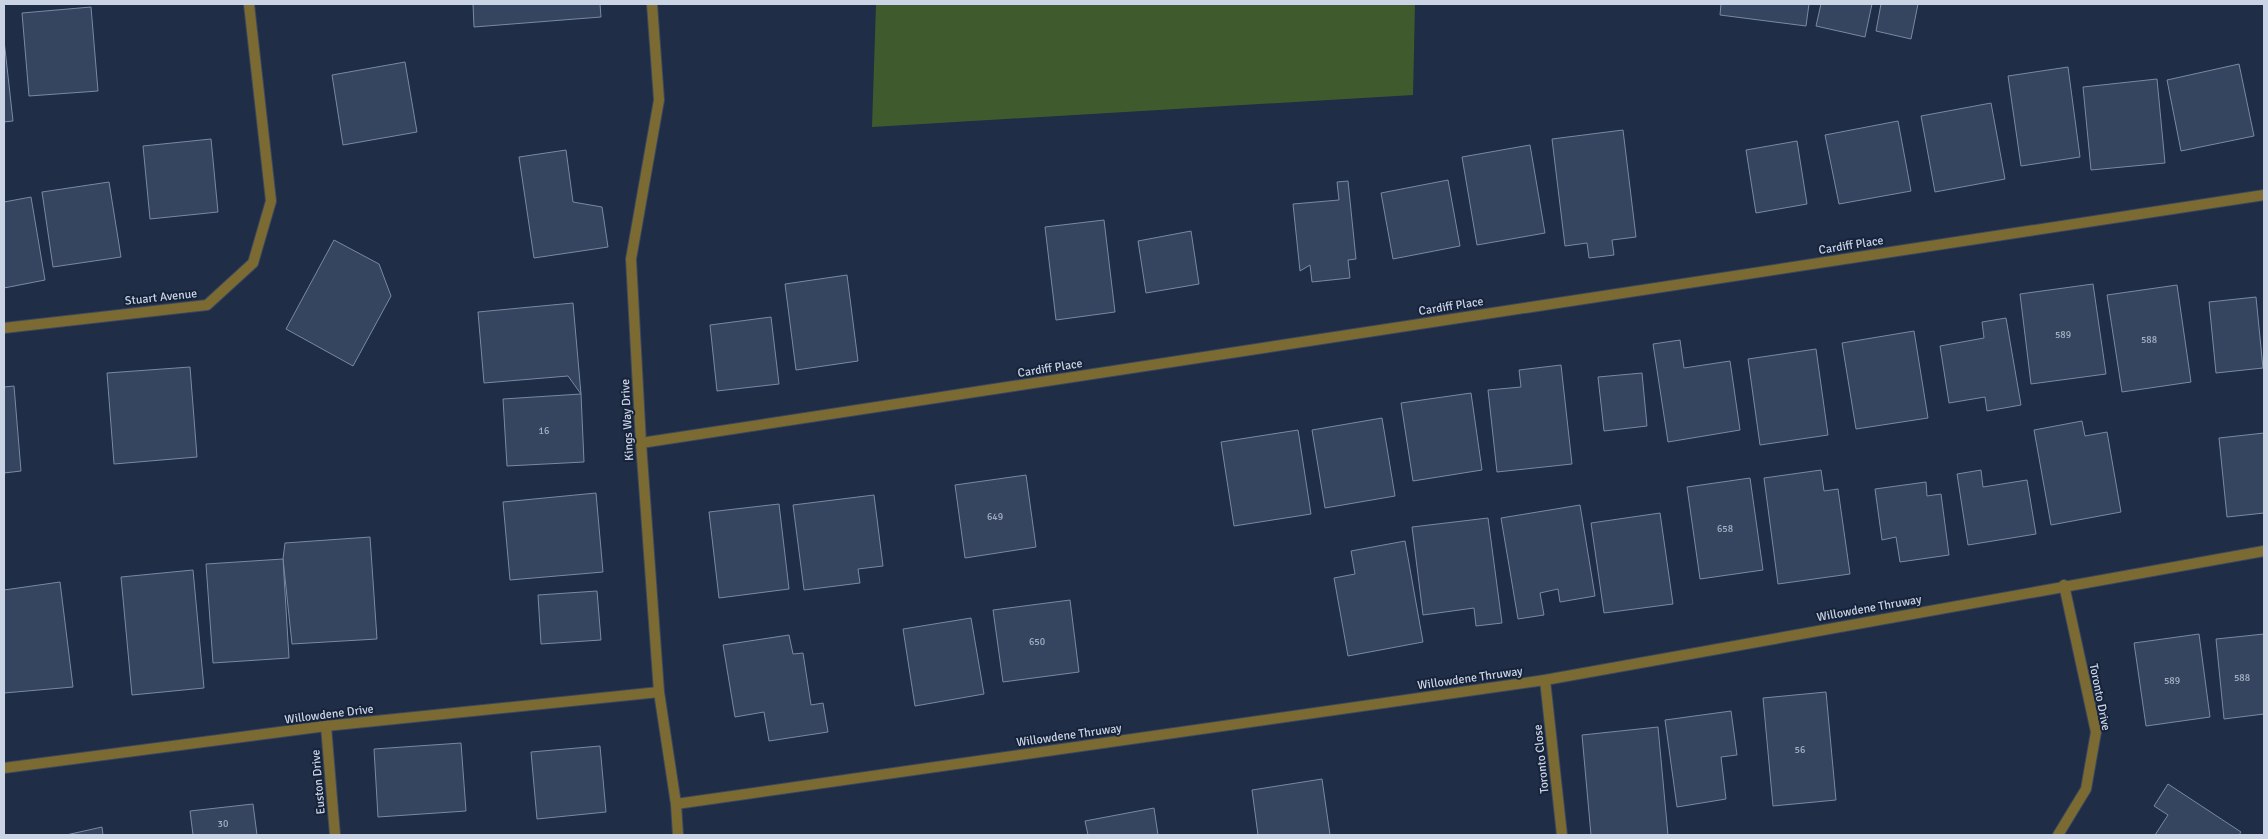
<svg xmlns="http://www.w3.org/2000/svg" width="2268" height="839" viewBox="0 0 2268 839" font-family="Signika,sans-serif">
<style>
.green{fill:#3f5b2e}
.building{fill:#36455f;stroke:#7889a6}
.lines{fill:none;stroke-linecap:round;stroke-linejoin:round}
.street-casing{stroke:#3a485f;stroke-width:12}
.street{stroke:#7c6a33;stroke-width:10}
.labels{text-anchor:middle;stroke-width:4;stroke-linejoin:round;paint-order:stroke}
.number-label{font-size:10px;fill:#a5b0c3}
.street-label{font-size:12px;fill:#cad4e4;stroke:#16233b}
</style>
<rect width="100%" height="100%" fill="#1f2d46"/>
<polygon class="green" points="876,4 1415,4 1413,95 872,127"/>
<g class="building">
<polygon points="473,4 600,4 601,17 474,27"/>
<polygon points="1721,4 1809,4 1806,26 1720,15"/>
<polygon points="1821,4 1872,4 1865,37 1816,26"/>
<polygon points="1881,4 1918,4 1911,39 1876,31"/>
<polygon points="91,7 98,91 29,96 22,13"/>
<polygon points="4,40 13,121 4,122"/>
<polygon points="405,62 417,132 343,145 332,75"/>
<polygon points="2239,64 2254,136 2181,151 2167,80"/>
<polygon points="2068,67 2080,157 2021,166 2008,76"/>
<polygon points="2157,79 2165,163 2091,170 2083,87"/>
<polygon points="1991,103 2005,179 1935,192 1921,116"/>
<polygon points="1898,121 1911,191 1839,204 1825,135"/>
<polygon points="1623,130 1636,237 1612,240 1614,255 1589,258 1587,243 1565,246 1552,139"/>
<polygon points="211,139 218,212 150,219 143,146"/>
<polygon points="1797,141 1807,204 1756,213 1746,150"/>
<polygon points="1530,145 1545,233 1477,245 1462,157"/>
<polygon points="566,150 573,202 602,207 608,247 534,258 519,157"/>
<polygon points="1448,180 1460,246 1393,259 1381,193"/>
<polygon points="1348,181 1356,259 1348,260 1350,278 1312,282 1310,265 1300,271 1293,204 1339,200 1337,182"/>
<polygon points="109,182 121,257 53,267 42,192"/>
<polygon points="31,197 45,280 4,288 4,202"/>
<polygon points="1104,220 1115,312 1056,320 1045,227"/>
<polygon points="1191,231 1199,284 1146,293 1138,241"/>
<polygon points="334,240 379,264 391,296 353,366 286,329"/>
<polygon points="847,275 858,361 796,370 785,284"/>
<polygon points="2093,284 2106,374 2031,384 2020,294"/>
<polygon points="2177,285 2191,382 2122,392 2107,295"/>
<polygon points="2256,297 2263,368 2216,373 2209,302"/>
<polygon points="573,303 581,394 568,376 484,383 478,312"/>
<polygon points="771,317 779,384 717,391 710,325"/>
<polygon points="2006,318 2021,405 1987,411 1985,397 1949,403 1940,346 1984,338 1982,322"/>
<polygon points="1914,331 1928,418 1856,429 1842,343"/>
<polygon points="1680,340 1684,368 1730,361 1740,430 1668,442 1653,344"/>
<polygon points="1816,349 1828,435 1760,445 1748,359"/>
<polygon points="1561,365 1572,464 1497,472 1488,390 1521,387 1519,370"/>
<polygon points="190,367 197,457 114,464 107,373"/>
<polygon points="1642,373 1647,426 1604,431 1598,377"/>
<polygon points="14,386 21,471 4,473 4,387"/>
<polygon points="1471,393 1482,470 1413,481 1401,403"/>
<polygon points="581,394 584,462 507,466 503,399"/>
<polygon points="1382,418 1395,496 1325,508 1312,430"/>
<polygon points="2082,421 2085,436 2107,432 2121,512 2051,525 2034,430"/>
<polygon points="1298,430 1311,514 1234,526 1221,442"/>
<polygon points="2264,433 2264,513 2227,517 2219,438"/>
<polygon points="1821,470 1824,491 1838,489 1850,574 1778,584 1764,478"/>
<polygon points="1981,470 1983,487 2027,480 2036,534 1968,545 1957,474"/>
<polygon points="1026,475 1036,547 965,558 955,485"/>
<polygon points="1750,478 1763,570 1700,579 1687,487"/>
<polygon points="1926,482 1927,496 1941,494 1949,555 1900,562 1896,537 1882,540 1875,489"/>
<polygon points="596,493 603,572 510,580 503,502"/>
<polygon points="874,495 883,566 858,569 860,583 804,590 793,505"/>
<polygon points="779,504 789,589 719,598 709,512"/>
<polygon points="1580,505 1595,596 1560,602 1558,589 1540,593 1544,615 1518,619 1501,518"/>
<polygon points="1660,513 1673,604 1604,613 1591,523"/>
<polygon points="1488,518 1502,623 1476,626 1474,608 1423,615 1412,527"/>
<polygon points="370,537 377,639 292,644 283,559 285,543"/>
<polygon points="1405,541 1423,642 1348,656 1334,578 1355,574 1351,551"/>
<polygon points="283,559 289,658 213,663 206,564"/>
<polygon points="193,570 204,688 132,695 121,577"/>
<polygon points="60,582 73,687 4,693 4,590"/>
<polygon points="597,591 601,640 541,644 538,595"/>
<polygon points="1070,600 1079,672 1003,682 993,610"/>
<polygon points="971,618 984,694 915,706 903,629"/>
<polygon points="2199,634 2210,717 2146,726 2134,643"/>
<polygon points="2264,634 2264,714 2224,719 2216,639"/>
<polygon points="789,635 793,654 803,653 811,705 823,703 828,732 769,741 764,712 735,717 723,645"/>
<polygon points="1826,692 1836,800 1773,806 1763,698"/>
<polygon points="1731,711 1737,755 1721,757 1726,799 1677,807 1665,720"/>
<polygon points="1658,727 1668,835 1591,835 1582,735"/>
<polygon points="461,743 466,811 378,817 374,749"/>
<polygon points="600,746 606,812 537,819 531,752"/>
<polygon points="1322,779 1330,835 1258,835 1252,790"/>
<polygon points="2168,784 2241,832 2239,835 2155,835 2168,815 2154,806"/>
<polygon points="253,804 257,835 193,835 190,811"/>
<polygon points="1154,808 1158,835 1088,835 1085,821"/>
<polygon points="102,827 103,835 66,835"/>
</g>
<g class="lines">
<g class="street-casing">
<g id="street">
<polyline points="652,4 659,100 631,259 641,443 659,692 676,804 678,835"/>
<polyline points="4,328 207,305 253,263 271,201 249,4"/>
<polyline points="641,443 2264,195"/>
<polyline points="1545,680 1562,835"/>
<polyline points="326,726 335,835"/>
<polyline points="4,768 326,726 659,692"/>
<polyline points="676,804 1545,680 2264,551"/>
<polyline points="2058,835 2086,789 2096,732 2064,585"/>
</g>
</g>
<use href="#street" class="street"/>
</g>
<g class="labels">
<g class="number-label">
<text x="2063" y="338">589</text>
<text x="2149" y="343">588</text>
<text x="544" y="434">16</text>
<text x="995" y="520">649</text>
<text x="1725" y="532">658</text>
<text x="1037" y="645">650</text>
<text x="2242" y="681">588</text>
<text x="2172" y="684">589</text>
<text x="1800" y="753">56</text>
<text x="223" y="827">30</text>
</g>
<g class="street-label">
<text transform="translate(1851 245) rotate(-9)" y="4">Cardiff Place</text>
<text transform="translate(161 297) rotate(-6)" y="4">Stuart Avenue</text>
<text transform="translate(1451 306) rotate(-9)" y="4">Cardiff Place</text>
<text transform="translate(1050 368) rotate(-9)" y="4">Cardiff Place</text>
<text transform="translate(627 420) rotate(-93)" y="4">Kings Way Drive</text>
<text transform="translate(1869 608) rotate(-10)" y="4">Willowdene Thruway</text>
<text transform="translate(1470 678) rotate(-8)" y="4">Willowdene Thruway</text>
<text transform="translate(2100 697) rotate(79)" y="4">Toronto Drive</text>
<text transform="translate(329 714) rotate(-7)" y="4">Willowdene Drive</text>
<text transform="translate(1069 735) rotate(-8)" y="4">Willowdene Thruway</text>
<text transform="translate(1541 759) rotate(-96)" y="4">Toronto Close</text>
<text transform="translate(318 782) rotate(-95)" y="4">Euston Drive</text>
</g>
</g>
<rect width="2268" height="839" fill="none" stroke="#cad4e4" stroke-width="10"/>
</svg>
